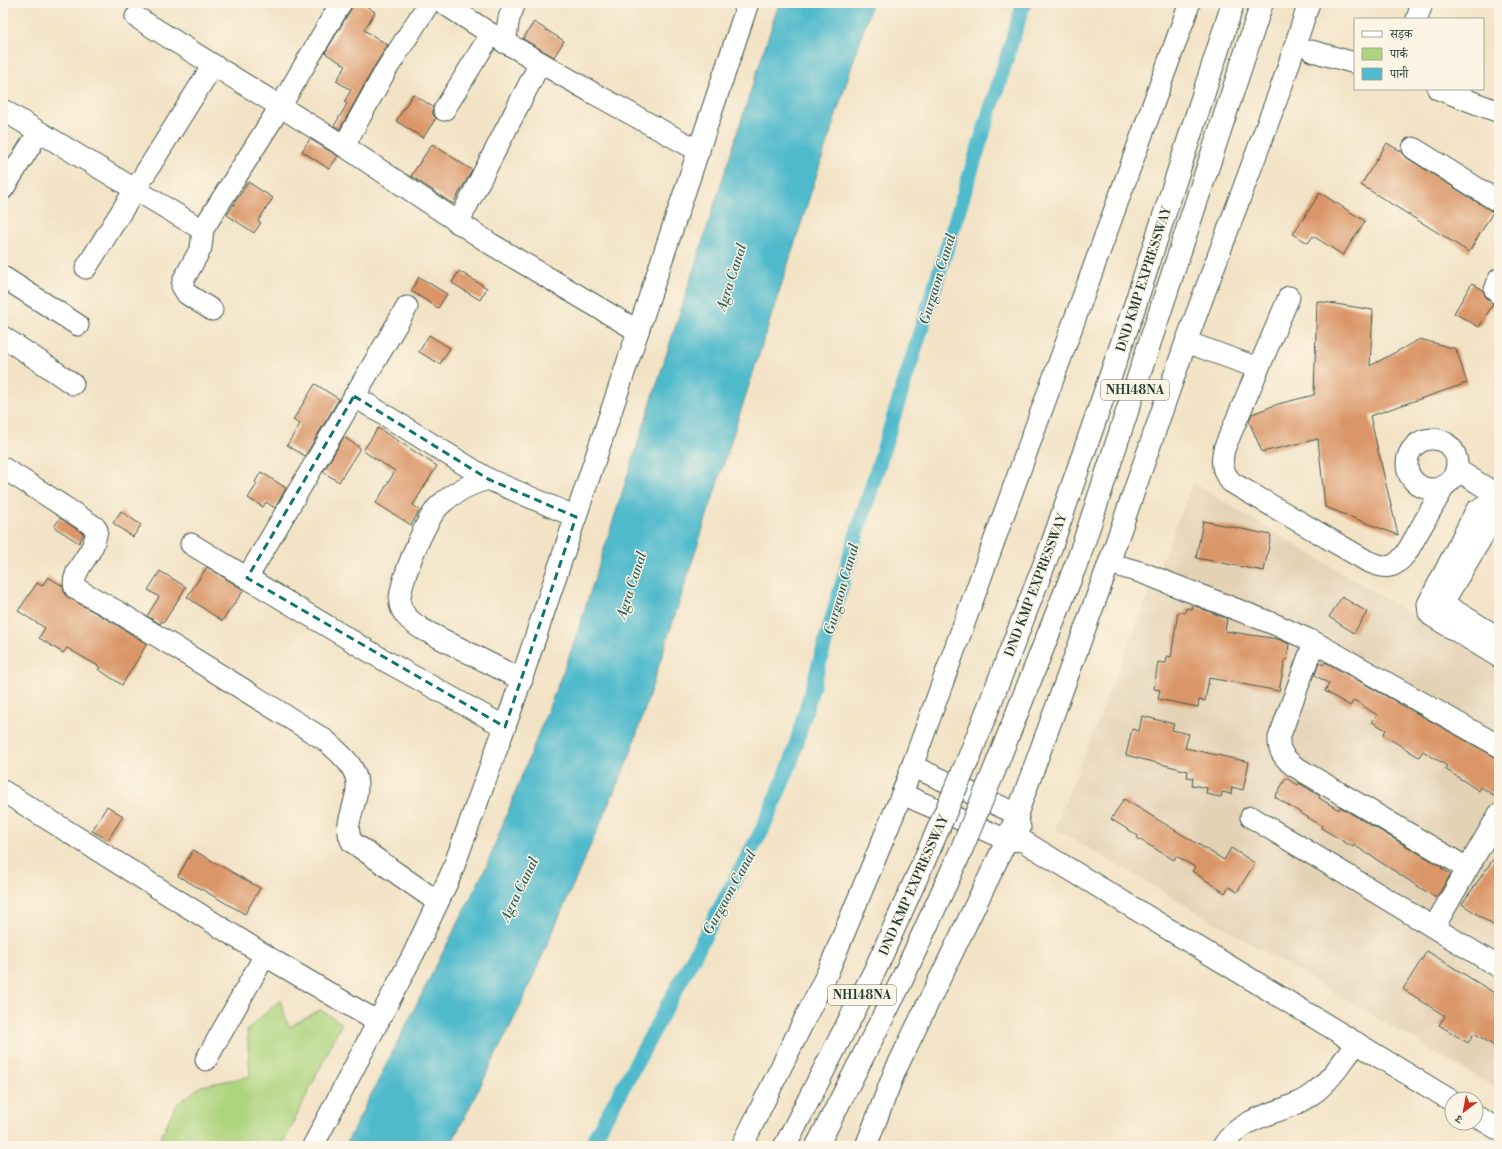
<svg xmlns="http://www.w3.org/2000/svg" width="1502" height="1149" viewBox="0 0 1502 1149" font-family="'Libre Bodoni','Noto Serif Devanagari',serif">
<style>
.built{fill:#e4d2b5}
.green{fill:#add47f;stroke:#66885a}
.water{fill:#4fbacc;stroke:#377c80}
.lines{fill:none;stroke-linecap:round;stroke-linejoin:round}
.canal{stroke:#4fbacc;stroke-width:15}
.building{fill:#da9668}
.minor-casing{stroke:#3f564a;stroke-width:23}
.highway-casing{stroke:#3f564a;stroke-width:24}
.minor{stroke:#fff;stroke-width:21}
.highway{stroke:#fff;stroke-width:22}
.highway-bridge-casing{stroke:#3f564a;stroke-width:24;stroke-linecap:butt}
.highway-bridge{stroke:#fff;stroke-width:22}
.marked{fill:none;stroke:#0f766e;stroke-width:3;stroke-dasharray:8 5;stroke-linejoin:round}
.labels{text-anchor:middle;stroke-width:3;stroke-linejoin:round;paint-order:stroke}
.shield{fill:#fcf5e5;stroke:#617469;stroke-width:1}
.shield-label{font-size:12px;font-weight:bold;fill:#1f3d34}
.street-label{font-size:13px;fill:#1f3d34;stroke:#fcf5e5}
.water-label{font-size:14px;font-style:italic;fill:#2b5c5a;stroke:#fcf5e5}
</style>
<rect width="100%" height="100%" fill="#fcf5e5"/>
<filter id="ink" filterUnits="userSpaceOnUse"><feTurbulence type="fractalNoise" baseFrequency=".025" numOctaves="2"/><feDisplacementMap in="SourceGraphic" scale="8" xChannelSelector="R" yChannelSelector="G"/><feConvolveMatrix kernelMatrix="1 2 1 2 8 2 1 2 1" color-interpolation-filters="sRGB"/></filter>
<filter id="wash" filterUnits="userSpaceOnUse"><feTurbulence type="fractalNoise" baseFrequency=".012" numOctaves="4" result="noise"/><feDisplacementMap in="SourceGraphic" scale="16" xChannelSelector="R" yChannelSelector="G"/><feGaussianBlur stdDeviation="0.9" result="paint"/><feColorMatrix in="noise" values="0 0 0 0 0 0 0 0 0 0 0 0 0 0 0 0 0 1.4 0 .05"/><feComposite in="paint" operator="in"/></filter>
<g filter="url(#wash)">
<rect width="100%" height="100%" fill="#f3e3c6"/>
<polygon class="built" points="1193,483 1499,668 1499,1090 1055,828"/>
<polygon class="green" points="280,1000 289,1027 320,1010 342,1023 282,1146 157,1146 175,1106 201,1086 250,1076 247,1030"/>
<polygon class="water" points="779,3 872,3 630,755 518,1011 450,1146 345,1146 486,867 573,646"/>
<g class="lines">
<polyline class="canal" points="590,1146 638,1060 763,828 791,762 852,549 1024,3"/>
</g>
<g id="blocks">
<g class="building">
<polygon points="353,3 362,3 375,12 364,30 388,45 376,64 340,129 334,126 347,104 344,102 351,90 336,81 346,66 325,53 351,9"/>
<polygon points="534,22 564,41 554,57 523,39"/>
<polygon points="413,94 433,107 433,115 436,118 423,138 396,121"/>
<polygon points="310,139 338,156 329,169 302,151"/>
<polygon points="1387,143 1402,152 1407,158 1493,212 1469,252 1361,185"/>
<polygon points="432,144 472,170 453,204 411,176"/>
<polygon points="248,182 273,198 258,221 261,223 254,233 227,215"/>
<polygon points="1320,193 1365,221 1343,255 1313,236 1308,243 1293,234"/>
<polygon points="459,271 487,288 480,300 452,283"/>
<polygon points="419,277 447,294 438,308 411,291"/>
<polygon points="1472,283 1483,290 1486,298 1493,304 1479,327 1454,313"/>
<polygon points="1317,301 1373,310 1370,366 1420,339 1456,349 1467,383 1370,416 1398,535 1325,507 1318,439 1262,452 1249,421 1252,414 1278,404 1314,395"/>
<polygon points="429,335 450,348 440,364 419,352"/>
<polygon points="315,384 339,399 305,456 287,445 300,424 293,420"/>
<polygon points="378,428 437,466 413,505 420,510 411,525 376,503 395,471 363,451"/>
<polygon points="344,437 360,448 339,482 323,472"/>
<polygon points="261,472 286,488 275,508 266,502 263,507 248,498 257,484 255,482"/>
<polygon points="121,511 141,525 133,537 113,523"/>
<polygon points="60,518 84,534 79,543 54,527"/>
<polygon points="1203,521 1271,535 1264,571 1196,558"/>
<polygon points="207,567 244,590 222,621 187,597"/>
<polygon points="160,571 186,587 164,622 162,621 160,624 147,616 159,597 148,590"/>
<polygon points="48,577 63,586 65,595 69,598 114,623 147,644 122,685 98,669 100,667 67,648 63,653 39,638 45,628 18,611 37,583 42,586"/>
<polygon points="1342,597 1367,612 1354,633 1329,617"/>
<polygon points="1193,605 1227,619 1225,631 1278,639 1289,644 1287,660 1285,660 1279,691 1209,678 1205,701 1199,700 1198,707 1158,699 1160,690 1154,689 1158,662 1166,663 1167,656 1171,657 1178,612 1185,613 1186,608 1192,609"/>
<polygon points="1319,662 1323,665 1325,662 1499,759 1499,799 1481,787 1479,791 1464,781 1445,769 1447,766 1423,751 1419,757 1383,735 1386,730 1372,722 1377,715 1354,700 1350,706 1325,691 1329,684 1315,675"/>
<polygon points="1142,716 1174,724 1172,730 1189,734 1185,748 1249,762 1243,790 1232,787 1231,794 1222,792 1221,797 1206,794 1207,788 1192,785 1193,778 1187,777 1188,771 1126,755 1132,729 1139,731"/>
<polygon points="1286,778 1298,785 1299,783 1320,796 1319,798 1339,810 1340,807 1442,867 1441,868 1451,874 1436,898 1354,845 1353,847 1321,828 1322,826 1275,797"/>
<polygon points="1124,799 1224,860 1231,848 1255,863 1237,892 1229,887 1225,893 1192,871 1195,867 1176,856 1174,860 1137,838 1138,836 1111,819"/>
<polygon points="107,806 123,816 108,840 92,831"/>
<polygon points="193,850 260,888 245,914 178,876"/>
<polygon points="1499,851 1499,929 1462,904"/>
<polygon points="1427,951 1499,996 1499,1049 1474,1033 1468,1043 1439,1025 1445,1016 1403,989"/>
</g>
</g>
</g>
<g filter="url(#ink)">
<use href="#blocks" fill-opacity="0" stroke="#3f564a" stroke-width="1"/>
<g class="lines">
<g class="minor-casing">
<g id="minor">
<polyline points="443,3 491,34 593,93 699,151"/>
<polyline points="136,17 344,146 491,244 638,331"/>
<polyline points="1417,19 1422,3"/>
<polyline points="505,43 509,18 515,3"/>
<polyline points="1312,51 1355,63"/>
<polyline points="1438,89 1499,112"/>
<polyline points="3,110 196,226 203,229 280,107 341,3"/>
<polyline points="444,110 491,34"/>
<polyline points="344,146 386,70 429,3"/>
<polyline points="1413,148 1499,202"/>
<polyline points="3,189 39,132"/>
<polyline points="458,223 540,63"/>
<polyline points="203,229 201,248 184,279 182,286 187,294 212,310"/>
<polyline points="86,268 213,65"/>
<polyline points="3,277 78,325"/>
<polyline points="1499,279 1495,290 1499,294"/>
<path d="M1289,297L1224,449C1221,462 1222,471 1231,482L1367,561C1387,569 1394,570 1407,552L1445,485"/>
<polyline points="3,337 47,366 73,384"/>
<polyline points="1186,342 1258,368"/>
<polyline points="354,396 488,479"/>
<circle cx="1432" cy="464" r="25"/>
<path d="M3,468L40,491L95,527L97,530C96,535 95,541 93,545C88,558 70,574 75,588L120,613L325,740C339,753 358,766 357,787C357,796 353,806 351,815C348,825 347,832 352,842L438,902"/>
<polyline points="1456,469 1499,496"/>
<polyline points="191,544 382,659 505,727"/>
<polyline points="1109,563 1143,573 1274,624 1314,642 1499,746"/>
<polyline points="247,578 407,307"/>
<polyline points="1499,638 1449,607 1445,599 1491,522 1490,503 1476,511 1428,604 1429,613 1432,616 1499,657"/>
<path d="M1314,642L1279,738C1278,751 1284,758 1294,766L1467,868"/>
<path d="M522,680L422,629C414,624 402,615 400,604C398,585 425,519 440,505C454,492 469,484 488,479L576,517"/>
<polyline points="912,766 1017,814 1020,828"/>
<polyline points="3,791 276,962 378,1022"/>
<polyline points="902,794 1007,840 1023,841 1452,1101"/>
<polyline points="1251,817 1499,967"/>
<polyline points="1434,927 1499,814"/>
<polyline points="206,1060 265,955"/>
<polyline points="1476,1116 1499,1130"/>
<polyline points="313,1146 414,953 451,874 512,707 748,3"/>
<polyline points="742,1146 827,974 902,794 1187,11 1189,3"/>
<polyline points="866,1146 895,1071 1007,840 1017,814 1109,563 1186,342 1282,85 1309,3"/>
<path d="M1223,1146C1245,1111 1286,1116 1315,1092C1331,1080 1344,1059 1357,1043"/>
</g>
</g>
<g class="highway-casing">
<g id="highway">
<polyline points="968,760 1051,547 1134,308 1233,3"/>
<polyline points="994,771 1079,557 1262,3"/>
<polyline points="785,1146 875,970 933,841"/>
<polyline points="817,1146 900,984 960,853"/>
</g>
</g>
<use href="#minor" class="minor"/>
<use href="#highway" class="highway"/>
<g class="highway-bridge-casing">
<g id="highway-bridge">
<polyline points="933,841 968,760"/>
<polyline points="960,853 994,771"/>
</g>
</g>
<use href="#highway-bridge" class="highway-bridge"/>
</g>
</g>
<path class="marked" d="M354,396L488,479L576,517L505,727L247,578Z"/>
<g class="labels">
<g class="shield">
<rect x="1101" y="380" width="68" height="20" rx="3"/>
<rect x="828" y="985" width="68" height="20" rx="3"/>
</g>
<g class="shield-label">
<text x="1135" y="394">NH148NA</text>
<text x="862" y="999">NH148NA</text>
</g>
<g class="street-label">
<text transform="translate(1143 279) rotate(-72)" y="5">DND KMP EXPRESSWAY</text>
<text transform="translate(1035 585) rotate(-69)" y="5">DND KMP EXPRESSWAY</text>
<text transform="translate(913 885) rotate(-66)" y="5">DND KMP EXPRESSWAY</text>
</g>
<g class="water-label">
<text transform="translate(731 277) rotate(-72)" y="5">Agra Canal</text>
<text transform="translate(937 279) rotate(-73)" y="5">Gurgaon Canal</text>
<text transform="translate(631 585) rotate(-72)" y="5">Agra Canal</text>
<text transform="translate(841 589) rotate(-74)" y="5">Gurgaon Canal</text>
<text transform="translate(519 889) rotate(-64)" y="5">Agra Canal</text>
<text transform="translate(729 892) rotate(-61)" y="5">Gurgaon Canal</text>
</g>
</g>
<rect width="1502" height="1149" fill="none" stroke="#fcf5e5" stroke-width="16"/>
<rect x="1354" y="18" width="130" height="72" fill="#fcf5e5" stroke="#a4ab9e"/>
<rect x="1362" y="31" width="20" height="6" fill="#ffffff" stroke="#a4ab9e"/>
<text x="1390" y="38" font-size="12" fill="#1f3d34">सड़क</text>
<rect x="1362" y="48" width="20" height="12" fill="#add47f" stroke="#a4ab9e"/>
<text x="1390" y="58" font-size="12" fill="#1f3d34">पार्क</text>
<rect x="1362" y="68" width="20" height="12" fill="#4fbacc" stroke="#a4ab9e"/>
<text x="1390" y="78" font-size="12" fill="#1f3d34">पानी</text>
<g transform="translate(1464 1111) rotate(212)"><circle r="19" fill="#fcf5e5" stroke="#a4ab9e"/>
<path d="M0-3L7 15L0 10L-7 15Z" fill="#c8321e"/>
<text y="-6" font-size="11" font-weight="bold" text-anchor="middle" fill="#1f3d34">उ</text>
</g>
</svg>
